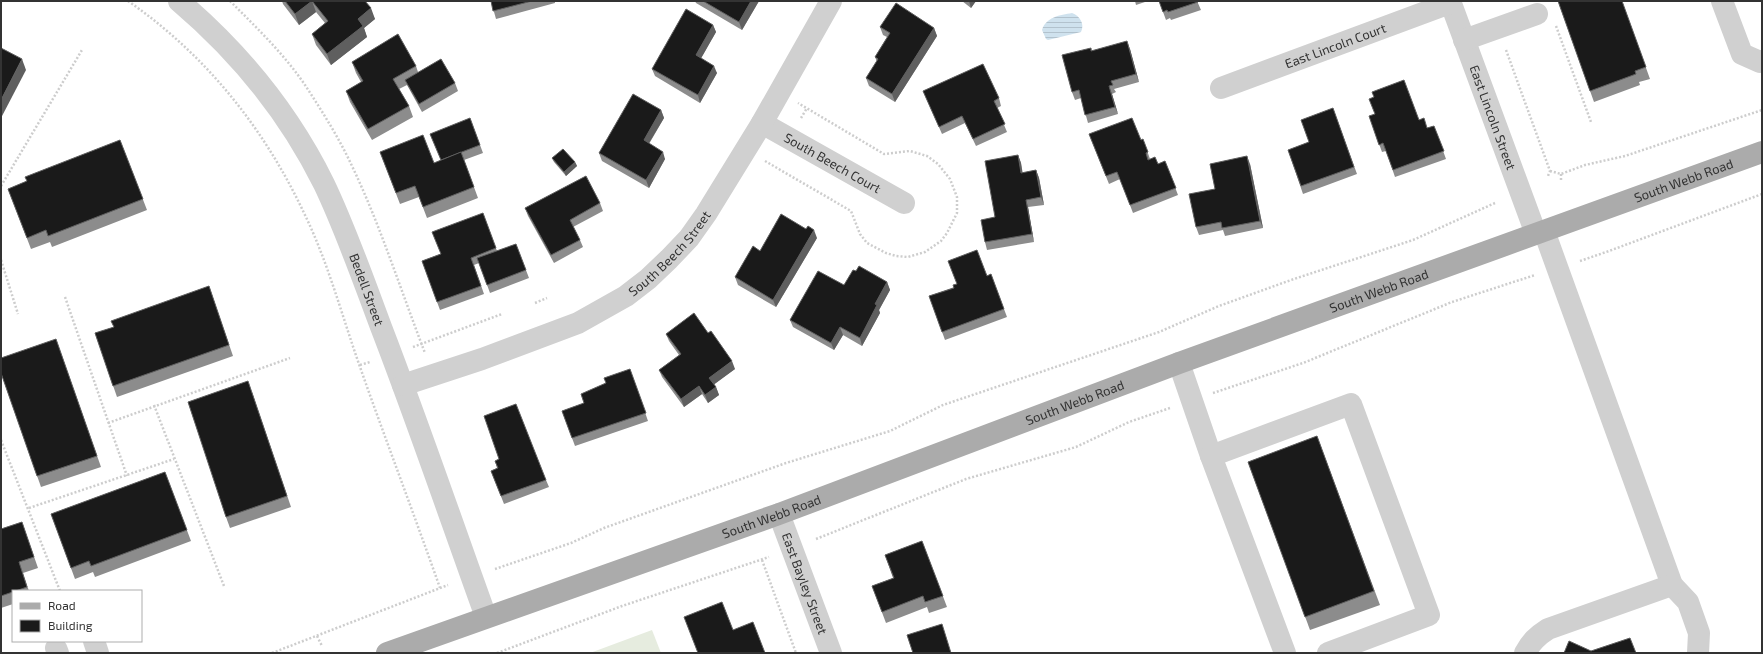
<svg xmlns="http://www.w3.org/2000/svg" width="1763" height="654" viewBox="0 0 1763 654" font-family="'Exo 2',sans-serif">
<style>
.green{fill:#e6ecdf}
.water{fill:url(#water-rules)}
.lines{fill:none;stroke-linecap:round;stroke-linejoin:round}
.path{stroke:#cdcdcd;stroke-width:2.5;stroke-dasharray:2 2;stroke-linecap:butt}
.minor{stroke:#d0d0d0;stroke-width:22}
.major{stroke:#ababab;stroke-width:22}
.wall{fill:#8c8c8c}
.shaded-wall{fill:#5f5f5f}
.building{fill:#1a1a1a;stroke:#5f5f5f}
.labels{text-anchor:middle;stroke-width:4;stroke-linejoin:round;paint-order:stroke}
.street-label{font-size:13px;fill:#333;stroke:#fff}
</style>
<defs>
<pattern id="water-rules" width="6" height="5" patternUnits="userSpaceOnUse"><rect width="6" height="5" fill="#cfe2ee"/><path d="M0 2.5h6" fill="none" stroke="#b2c2cd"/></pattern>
</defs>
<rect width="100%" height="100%" fill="#fff"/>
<polygon class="green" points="652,630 661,653 590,653"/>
<path class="water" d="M1072,13C1080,16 1085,24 1081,32L1048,40L1046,39L1042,30C1046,17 1060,15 1072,13Z"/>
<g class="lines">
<g class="path">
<path d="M128,1C206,55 264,128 304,213C328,262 342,316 360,367C386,441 414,514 440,588"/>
<path d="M230,1C256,27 284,54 305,85C322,111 339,138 352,166C381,227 401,291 425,353"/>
<polyline points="1556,26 1591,122"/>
<polyline points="1506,50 1550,171 1548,176"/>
<polyline points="801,118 807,108"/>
<polyline points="765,161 851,211 860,234 867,243 886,253 896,256 908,257 925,252 941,241 947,233 957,213 957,197 950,179 938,164 927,156 910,151 884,154 798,103"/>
<polyline points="1550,171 1561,174 1585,165 1625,156 1762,110"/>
<polyline points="1561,174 1561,181"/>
<polyline points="1,186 82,50"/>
<polyline points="1,260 18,314"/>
<polyline points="1580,261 1609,251 1762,194"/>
<polyline points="65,297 127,476"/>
<polyline points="535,303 547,298"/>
<polyline points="413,347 502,314"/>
<polyline points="360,365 370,362"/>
<polyline points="1213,393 1303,363 1452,302 1535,275"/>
<polyline points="154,405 224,586"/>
<polyline points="108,423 290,358"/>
<polyline points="1,440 60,591"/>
<polyline points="29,508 174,459"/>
<polyline points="816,539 966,479 1076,447 1129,422 1170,408"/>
<polyline points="762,560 796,653"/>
<polyline points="495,569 571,543 604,528 786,463 890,431 943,405 1159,332 1219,306 1291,280 1413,240 1495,203"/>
<polyline points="317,636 322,646"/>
<polyline points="272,653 448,585"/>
<polyline points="497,653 622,606 769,557"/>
</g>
<g class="minor">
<path id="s1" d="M179,1C239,52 289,113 324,184C346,230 363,279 381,327C418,423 451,520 486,617"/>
<path id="s2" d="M1450,1L1536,234"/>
<polyline points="1722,1 1742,54 1760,62 1762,61"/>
<polyline points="1464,40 1537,14"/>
<path id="s3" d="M1221,88L1450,3"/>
<path id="s4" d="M762,123L904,203"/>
<polyline points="1544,231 1672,585 1688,602 1699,633 1698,653"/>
<polyline points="1179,363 1211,456 1285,653"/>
<path id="s5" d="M403,385L482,359L578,323L626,296L648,279L669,259L689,238L706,214L762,123L831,1"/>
<polyline points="1211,456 1351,404 1429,615 1328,653"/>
<path id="s6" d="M779,514L831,653"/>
<polyline points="94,641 98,653"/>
<polyline points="56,648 58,653"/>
<path d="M1525,653C1531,642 1537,636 1548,629L1672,585"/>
</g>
<path class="major" id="s7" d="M387,653L779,514L1179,363L1762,152"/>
</g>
<g class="wall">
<polygon points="282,1 365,1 375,19 364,28 367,37 331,65 316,45 312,34 325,23 316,12 299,25 283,4"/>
<polygon points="491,1 555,1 555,3 496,19"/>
<polygon points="695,1 759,1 742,30 696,3"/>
<polygon points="962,1 976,1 971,8"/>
<polygon points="1135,1 1148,1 1136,5"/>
<polygon points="1159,1 1197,1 1201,10 1171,20 1170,18 1166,20"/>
<polygon points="1558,1 1622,1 1650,79 1639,82 1640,85 1594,102"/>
<polygon points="713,25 716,32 701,58 717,73 700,103 655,76 652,69"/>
<polygon points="880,27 934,28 937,36 895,102 869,86 866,78 877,62 875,57 887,37 883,35"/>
<polygon points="1091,48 1092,51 1130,49 1139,82 1114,89 1116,92 1112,94 1118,114 1088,123 1081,98 1075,100 1072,92"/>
<polygon points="352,62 416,66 418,72 455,83 458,91 422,112 407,85 399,89 409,106 413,117 372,140 350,102 346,91 361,82 356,73"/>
<polygon points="923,91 999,98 1001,106 997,108 1007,132 976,146 965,123 942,134"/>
<polygon points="1333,108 1357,174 1303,194 1288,150 1309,142"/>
<polygon points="661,110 664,118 649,144 665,159 649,188 602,161 599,153"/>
<polygon points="1369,116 1419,120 1427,128 1434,126 1446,159 1395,177 1386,151 1382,152"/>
<polygon points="470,118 483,153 464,160 478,198 427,218 419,197 400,204 380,152 434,163 441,160"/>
<polygon points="1089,134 1141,140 1143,139 1150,159 1158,164 1165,161 1178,195 1133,213 1120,179 1109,184"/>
<polygon points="120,140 147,210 52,247 50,242 31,249 8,189 27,181"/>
<polygon points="1018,155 1021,163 1022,173 1036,170 1039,178 1044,205 1028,207 1034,242 987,250 985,242 995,217"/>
<polygon points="552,158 575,162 577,166 566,176 554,162"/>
<polygon points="1250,164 1263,228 1225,236 1223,230 1199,235 1196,227 1215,189"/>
<polygon points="600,203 603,211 573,227 580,240 583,247 554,263 528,216 525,208"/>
<polygon points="483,213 497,251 516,244 529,278 490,293 479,263 474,265 484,294 440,310 422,261 440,254"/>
<polygon points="817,238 776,307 738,285 735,277 760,251"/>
<polygon points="856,271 887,282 890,290 879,310 880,313 862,346 843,335 834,350 793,327 790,320 844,285"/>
<polygon points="991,274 1007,317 945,340 929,296"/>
<polygon points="209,286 233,356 117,397 95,333 114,327"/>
<polygon points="666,334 735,369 714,384 716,387 719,395 708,403 702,394 684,407 662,377 659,370 679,355 669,341"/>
<polygon points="56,339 101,467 41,487 1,373"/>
<polygon points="630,369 648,421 575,446 562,411 584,403 606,383"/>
<polygon points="252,392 291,507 230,528 226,517"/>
<polygon points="1317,436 1380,605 1310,630 1248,462"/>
<polygon points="495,461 546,480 549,487 504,504 491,471 497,468"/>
<polygon points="165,472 191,541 95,577 93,572 75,579 51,514"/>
<polygon points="22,522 38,568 23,573 29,591 13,591 13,604 1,608 1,529"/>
<polygon points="922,541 947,607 929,613 927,607 886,623 872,586 893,578 885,555"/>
</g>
<g class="shaded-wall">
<polygon points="312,1 316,12 299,25 295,14"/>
<polygon points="751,1 759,1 742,30 739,22"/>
<polygon points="969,1 976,1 971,8"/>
<polygon points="371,8 375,19 364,28 367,37 331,65 327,54 358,19"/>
<polygon points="713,25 716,32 699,62 696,55"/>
<polygon points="934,28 937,36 895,102 892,94"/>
<polygon points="1127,41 1130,49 1139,82 1136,74"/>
<polygon points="22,59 26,70 1,118 1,100"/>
<polygon points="714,66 717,73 700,103 698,95"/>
<polygon points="1109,86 1112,94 1118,114 1115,107"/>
<polygon points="661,110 664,118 646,148 644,140"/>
<polygon points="663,152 665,159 649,188 646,180"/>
<polygon points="1018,155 1021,163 1024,181 1021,173"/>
<polygon points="1247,156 1250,164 1263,228 1260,221"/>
<polygon points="575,162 577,166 566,176 564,172"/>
<polygon points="1036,170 1039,178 1044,205 1041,197"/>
<polygon points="1026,200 1028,207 1034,242 1032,234"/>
<polygon points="814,230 817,238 776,307 773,300"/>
<polygon points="887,282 890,290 879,310 880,313 862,346 860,338 875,304"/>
<polygon points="840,327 843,335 834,350 831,343"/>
<polygon points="732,361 735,369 712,386 709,378"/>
<polygon points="699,386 702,394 684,407 681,399"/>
<polygon points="716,387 719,395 708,403 705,395"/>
</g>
<g class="building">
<polygon points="285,1 312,1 295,14"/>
<polygon points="312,1 365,1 371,8 358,19 363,26 327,54 312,34 328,21"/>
<polygon points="491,1 532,1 493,11"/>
<polygon points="703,1 751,1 739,22"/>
<polygon points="1159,1 1197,1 1198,2 1168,12 1167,10 1163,12"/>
<polygon points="1558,1 1622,1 1646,67 1635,71 1636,74 1590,91"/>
<polygon points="896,3 934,28 892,94 866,78 878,59 875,57 890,33 880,27"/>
<polygon points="686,9 713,25 696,55 714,66 698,95 652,69"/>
<polygon points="398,34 416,66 393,79 409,106 368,129 346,91 363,81 352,62"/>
<polygon points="1127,41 1136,74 1111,81 1113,85 1109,86 1115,107 1085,115 1079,90 1072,92 1062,55 1091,48 1091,51"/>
<polygon points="1,48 22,59 1,100"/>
<polygon points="441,59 455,83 419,104 405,80"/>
<polygon points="983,64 999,98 994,101 1005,124 973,139 962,116 939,127 923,91"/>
<polygon points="1404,80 1419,120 1424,118 1427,128 1434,126 1444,151 1393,170 1383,143 1379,145 1369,116 1375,114 1369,99 1374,97 1372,92"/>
<polygon points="633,94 661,110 644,140 663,152 646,180 599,153"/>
<polygon points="1333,108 1354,167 1301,186 1288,150 1309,142 1301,120"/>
<polygon points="470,118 480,145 441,160 430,134"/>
<polygon points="1132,118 1141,140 1143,139 1148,152 1146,153 1148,160 1155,157 1158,164 1165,161 1176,188 1130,205 1117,172 1106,176 1089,134"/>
<polygon points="423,135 434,163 461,152 474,187 423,207 415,186 396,193 380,152"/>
<polygon points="120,140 143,199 48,236 46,230 27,238 8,189 27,181 25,177"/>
<polygon points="563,149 575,162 564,172 552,158"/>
<polygon points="1018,155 1021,173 1036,170 1041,197 1026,200 1032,234 985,242 981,220 995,217 985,161"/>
<polygon points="1247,156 1260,221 1222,228 1221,222 1196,227 1189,194 1215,189 1210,164"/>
<polygon points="586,176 600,203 570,220 580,240 551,255 525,208"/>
<polygon points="483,213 496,248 471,258 481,286 437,302 422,261 441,254 432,232"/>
<polygon points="781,214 806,229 808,226 814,230 773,300 735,277 753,246 760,251"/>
<polygon points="516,244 526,270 487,285 477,258"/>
<polygon points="977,250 987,276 991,274 1004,309 942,332 929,296 954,288 953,285 957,284 948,261"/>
<polygon points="859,266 887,282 875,304 877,305 860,338 840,327 831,343 790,320 818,271 844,285 853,270 856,271"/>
<polygon points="209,286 229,345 113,386 95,333 114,327 111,321"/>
<polygon points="694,313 708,333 711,331 732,361 709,378 716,387 705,395 699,386 681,399 659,370 681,354 666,334"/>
<polygon points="56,339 97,456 37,476 1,373 1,358"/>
<polygon points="630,369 646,413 572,438 562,411 584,403 581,394 606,383 604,378"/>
<polygon points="248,381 287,496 226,517 188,402"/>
<polygon points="516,404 546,480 501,496 491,471 498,468 495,461 499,459 484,416"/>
<polygon points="1317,436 1374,591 1305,617 1248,462"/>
<polygon points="165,472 187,530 91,566 89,561 71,568 51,514"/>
<polygon points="22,522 34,557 19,562 27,587 1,596 1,529"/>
<polygon points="922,541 943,596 925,602 923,596 882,612 872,586 894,578 885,555"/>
<polygon points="722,602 733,630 753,622 765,653 698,653 684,617"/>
<polygon points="942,624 951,653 913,653 907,635"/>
<polygon points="1630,638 1636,653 1564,653 1569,641 1591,651"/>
</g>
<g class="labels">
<g class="street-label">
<text dy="5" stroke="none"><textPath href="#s3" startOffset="122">East Lincoln Court</textPath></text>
<text dy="5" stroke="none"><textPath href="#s2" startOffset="124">East Lincoln Street</textPath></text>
<text dy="5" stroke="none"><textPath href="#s4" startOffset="81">South Beech Court</textPath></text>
<text dy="5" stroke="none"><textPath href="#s7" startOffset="1380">South Webb Road</textPath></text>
<text dy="5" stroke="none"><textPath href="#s5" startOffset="302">South Beech Street</textPath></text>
<text dy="5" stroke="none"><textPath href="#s1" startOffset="349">Bedell Street</textPath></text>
<text dy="5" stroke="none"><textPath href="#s7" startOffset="1056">South Webb Road</textPath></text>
<text dy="5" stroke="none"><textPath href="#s7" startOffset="732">South Webb Road</textPath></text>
<text dy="5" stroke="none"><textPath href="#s7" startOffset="408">South Webb Road</textPath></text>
<text dy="5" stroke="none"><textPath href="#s6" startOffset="74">East Bayley Street</textPath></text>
</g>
</g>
<rect width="1763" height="654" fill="none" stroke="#333333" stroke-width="4"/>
<rect x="12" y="590" width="130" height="52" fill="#ffffff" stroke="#adadad"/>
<rect x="20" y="603" width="20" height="6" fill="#ababab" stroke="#adadad"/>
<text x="48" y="610" font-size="12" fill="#333333">Road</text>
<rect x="20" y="620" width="20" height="12" fill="#1a1a1a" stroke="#adadad"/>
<text x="48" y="630" font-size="12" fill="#333333">Building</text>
</svg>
